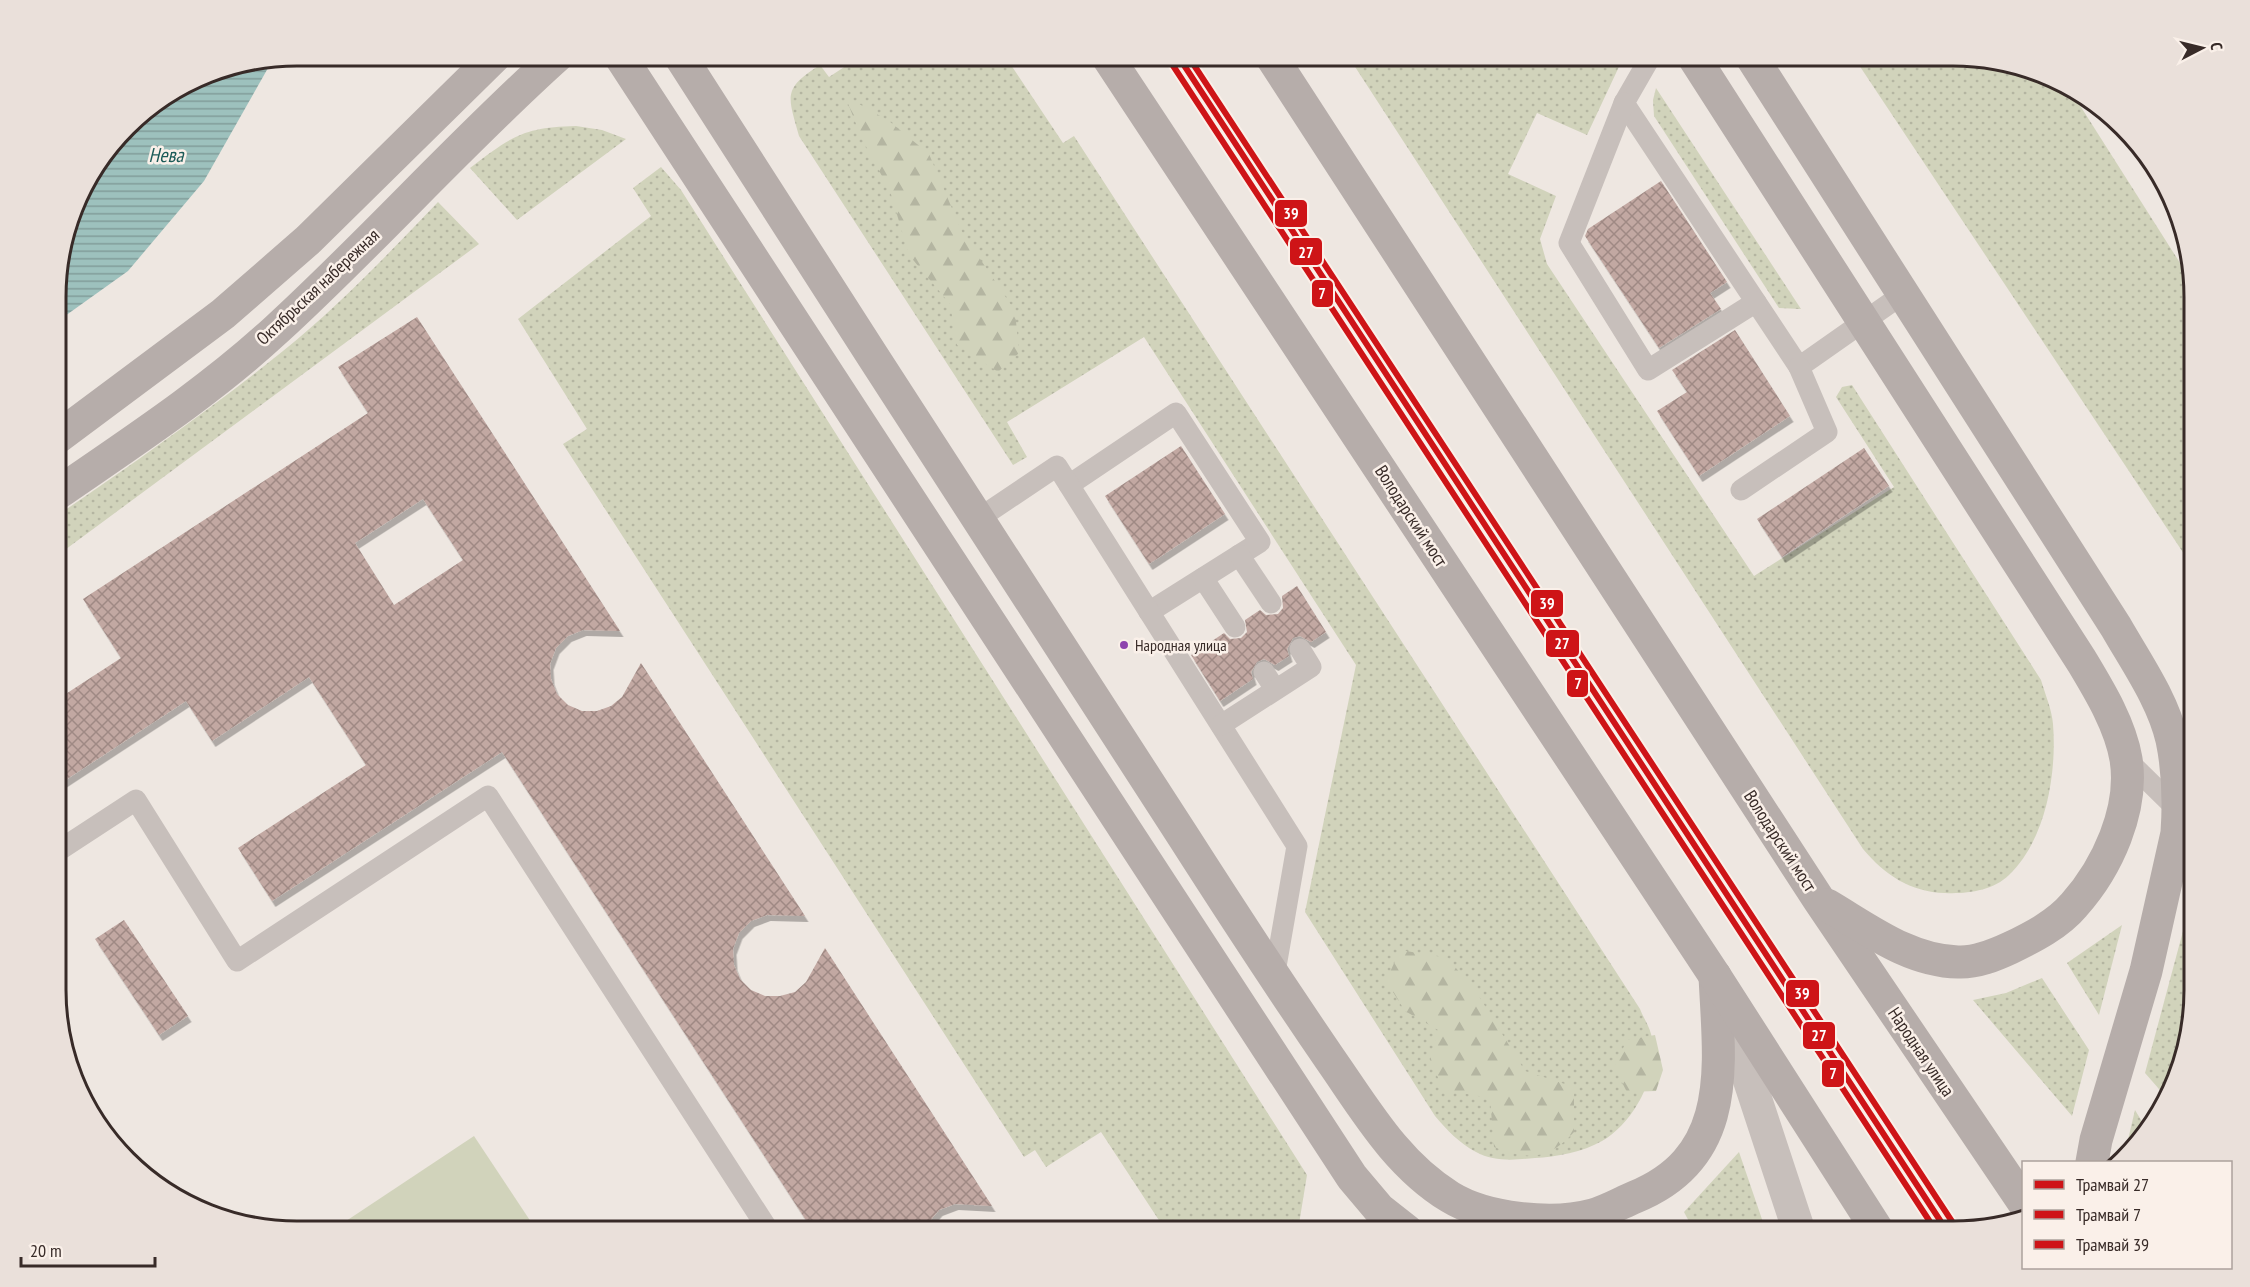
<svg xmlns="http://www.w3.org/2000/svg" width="2250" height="1287" viewBox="0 0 2250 1287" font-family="'PT Sans Narrow',sans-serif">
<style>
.grass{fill:url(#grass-dots)}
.forest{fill:url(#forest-firs)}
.green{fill:#d1d3bb}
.water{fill:url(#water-rules)}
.building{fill:url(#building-cross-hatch);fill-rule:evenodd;filter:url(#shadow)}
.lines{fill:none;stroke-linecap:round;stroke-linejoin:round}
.service{stroke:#c7bfbb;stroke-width:21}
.minor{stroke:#c7bfbb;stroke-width:33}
.primary{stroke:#b6adaa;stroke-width:33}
.tram-1-casing{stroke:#faf0e9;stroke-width:10}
.tram-2-casing{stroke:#faf0e9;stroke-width:10}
.tram-3-casing{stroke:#faf0e9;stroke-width:10}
.tram-1{stroke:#ce1417;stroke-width:6}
.tram-2{stroke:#ce1417;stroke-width:6}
.tram-3{stroke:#ce1417;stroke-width:6}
.bus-dot{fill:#8e44ad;stroke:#faf0e9;stroke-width:2}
.labels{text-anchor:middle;stroke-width:5;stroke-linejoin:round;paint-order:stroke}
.bus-label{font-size:16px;fill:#382b28;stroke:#faf0e9;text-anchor:start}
.street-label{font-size:18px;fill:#382b28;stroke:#faf0e9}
.water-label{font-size:20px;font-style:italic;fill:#1c5b58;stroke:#faf0e9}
.rim{fill:none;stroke:#382b28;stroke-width:3}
.line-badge{stroke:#faf0e9;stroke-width:2}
.badge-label{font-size:16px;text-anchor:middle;font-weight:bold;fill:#fff}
</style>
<defs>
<pattern id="grass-dots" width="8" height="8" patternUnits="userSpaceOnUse" patternTransform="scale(1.5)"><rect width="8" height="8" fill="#d1d3bb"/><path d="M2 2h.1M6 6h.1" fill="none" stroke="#b4b5a1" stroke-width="1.8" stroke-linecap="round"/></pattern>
<pattern id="forest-firs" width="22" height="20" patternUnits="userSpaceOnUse" patternTransform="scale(1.5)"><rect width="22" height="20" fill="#d1d3bb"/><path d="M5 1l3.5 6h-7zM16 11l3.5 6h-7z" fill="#b4b5a1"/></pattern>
<pattern id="water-rules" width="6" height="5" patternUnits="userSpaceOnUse" patternTransform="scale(1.5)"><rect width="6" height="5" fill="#9dc1bd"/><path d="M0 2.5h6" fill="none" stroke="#819d9a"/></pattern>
<pattern id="building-cross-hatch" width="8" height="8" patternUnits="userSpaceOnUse" patternTransform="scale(1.5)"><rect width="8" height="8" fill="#c2a8a2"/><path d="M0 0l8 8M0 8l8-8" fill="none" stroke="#9f8984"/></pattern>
<filter id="shadow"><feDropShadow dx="3.5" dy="6" stdDeviation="0" flood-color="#0004"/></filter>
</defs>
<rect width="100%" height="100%" fill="#eee7e1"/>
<g class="grass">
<path d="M861,56H1005L1063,143L1074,136L1640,1009C1643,1017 1649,1026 1651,1034C1662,1071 1634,1123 1602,1141C1583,1152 1556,1157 1535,1158C1515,1160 1494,1162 1476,1152C1459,1143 1447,1130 1435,1116L1305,912L1356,665L1144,337L1007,422L1027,457L1013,465L799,136C788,96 782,89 820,65L829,77Z"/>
<path d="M1348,56H1624L1587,135L1537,113L1508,174L1556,196L1540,239L1547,264L1754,576L1894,487L1836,397L1842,387L1852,385L2041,680C2045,694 2052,710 2053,724C2057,773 2046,840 2009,875C1993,891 1966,894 1945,893C1910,892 1885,875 1863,849Z"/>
<polygon points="1853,56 1953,56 2015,64 2067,85 2194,285 2194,569"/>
<polygon points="1656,88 1801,309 1779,308 1654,116 1653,100"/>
<path d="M576,126L602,130L626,139L517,220L470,168C511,137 523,127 576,126Z"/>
<polygon points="661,167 681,190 1307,1175 1299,1224 1303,1231 1166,1231 1101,1132 1046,1167 1035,1150 1024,1157 563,444 587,429 518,319 651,216 633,188"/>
<path d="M438,202L479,244L58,555V515C134,463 211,409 283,351C339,306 389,253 438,202Z"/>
<polygon points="2194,890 2194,1005 2166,1097 2145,1073"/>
<polygon points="2122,925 2099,1015 2067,963"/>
<polygon points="2042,978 2089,1050 2072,1116 1973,1000 2006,993"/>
<polygon points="2135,1110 2147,1130 2123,1161"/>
<polygon points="1739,1152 1766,1231 1694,1231 1684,1212"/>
</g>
<g class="forest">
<polygon points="845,96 889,121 929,154 962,232 1015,311 1019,353 998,372 957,345 950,304 909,255 890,191 862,139"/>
<path d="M1400,950L1448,958L1480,998L1525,1071L1574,1087V1132C1547,1161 1529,1160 1494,1147L1490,1098L1444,1090L1430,1061L1438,1030L1405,1011L1386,981Z"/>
<polygon points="1655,1035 1663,1070 1656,1091 1627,1092 1614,1067 1627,1040"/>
</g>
<polygon class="green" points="474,1136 537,1231 331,1231"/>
<polygon class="water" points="272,61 204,181 128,271 58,321 58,266 81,190 138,116 205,74"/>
<g class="building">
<polygon points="1661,181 1727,282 1710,293 1721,309 1659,348 1585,236 1588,229"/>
<path d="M417,317L620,631L583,630L568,636L556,648L550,664L551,679L557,694L568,705L582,711H597L611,706L622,697L641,663L805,916L767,915L751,921L739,933L733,949L734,965L740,979L751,990L765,996H780L795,992L806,982L825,948L992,1206L955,1204L939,1210L928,1223L925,1231H813L502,752L272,901L238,848L366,765L309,677L212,741L186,701L58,785V699L121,658L83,599L368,413L338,367ZM423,499L463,560L394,605L355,543Z"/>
<polygon points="1735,330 1790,416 1699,476 1657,411 1687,392 1672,370"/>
<polygon points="1181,446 1225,514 1149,564 1105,496"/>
<polygon points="1864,448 1889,486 1782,557 1757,519"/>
<polygon points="1297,586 1326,632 1311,642 1300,636 1293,638 1287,649 1289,656 1275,665 1264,659 1257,662 1251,672 1253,679 1220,701 1191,655 1224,633 1230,639 1241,638 1247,632 1245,620 1260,610 1266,615 1278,614 1283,608 1282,596"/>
<polygon points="124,920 188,1016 159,1035 95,939"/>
</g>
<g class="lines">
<g class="service">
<polyline points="1651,56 1624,103 1799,367 1903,294"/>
<polyline points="1624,103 1569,243 1648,370 1756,302"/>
<polyline points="2151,161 2158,170"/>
<polyline points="1069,485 1176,413 1260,542 1149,612"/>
<polyline points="1741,490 1827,432 1799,367"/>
<polyline points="978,519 1057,466 1297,846 1274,978"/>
<polyline points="1239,555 1271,603"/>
<polyline points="1203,578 1235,627"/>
<polyline points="1264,672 1275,689"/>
<polyline points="1221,725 1311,667 1300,649"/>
<polyline points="2126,759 2181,813"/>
<polyline points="58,851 136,800 237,961 488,796 769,1231"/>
</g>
<polyline class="minor" points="1722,997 1799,1231"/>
<g class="primary">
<polyline points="620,56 1352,1177 1379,1209 1407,1231"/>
<path d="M680,56C846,317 1016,576 1183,836C1231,911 1280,986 1330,1059C1365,1109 1396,1164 1450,1197C1486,1219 1552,1226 1593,1215C1607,1211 1621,1203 1635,1197C1735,1156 1719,1064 1715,976"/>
<polyline points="1107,56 1715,976 1878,1231"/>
<polyline points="1271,56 1819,900 2024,1203"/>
<path d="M1693,56L2081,660C2099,690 2120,724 2126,759C2134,810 2107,868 2074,905C2058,924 2033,937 2010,948C1995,955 1976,963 1958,962C1909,961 1868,929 1827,905"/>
<path d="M1751,56L2116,627C2136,662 2163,700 2172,740C2178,769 2179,804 2177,833L2146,971L2096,1140L2092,1162"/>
<polyline points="58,437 223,314 308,240 495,56"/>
<path d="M58,493C132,442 210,391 277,329C373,241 460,143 557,56"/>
</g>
<g class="tram-1-casing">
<polyline id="tram-1" points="1178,56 1947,1231"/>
</g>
<g class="tram-2-casing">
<polyline id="tram-2" points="1170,61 1936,1231"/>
</g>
<g class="tram-3-casing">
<polyline id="tram-3" points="1188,56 1955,1226"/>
</g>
<use href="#tram-1" class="tram-1"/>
<use href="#tram-2" class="tram-2"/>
<use href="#tram-3" class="tram-3"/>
</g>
<circle class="bus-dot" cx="1124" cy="645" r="5"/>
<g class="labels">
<g class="bus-label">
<text x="1135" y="651">Народная улица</text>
</g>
<g class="street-label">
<text transform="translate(318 287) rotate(-43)" y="6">Октябрьская набережная</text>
<text transform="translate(1411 516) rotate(57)" y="6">Володарский мост</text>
<text transform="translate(1780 841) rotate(57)" y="6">Володарский мост</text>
<text transform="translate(1921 1052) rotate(56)" y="6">Народная улица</text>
</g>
<g class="water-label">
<text x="166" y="162">Нева</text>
</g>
</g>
<path d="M0 0H2250V1287H0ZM297 66H1953A231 231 0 0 1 2184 297V990A231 231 0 0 1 1953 1221H297A231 231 0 0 1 66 990V297A231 231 0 0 1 297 66Z" fill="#eae0da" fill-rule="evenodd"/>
<path class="rim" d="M297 66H1953A231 231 0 0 1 2184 297V990A231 231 0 0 1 1953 1221H297A231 231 0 0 1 66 990V297A231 231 0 0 1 297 66Z"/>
<g class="line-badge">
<rect x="1274" y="199" width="34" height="29" rx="6" fill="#ce1417"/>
<rect x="1289" y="237" width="34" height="29" rx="6" fill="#ce1417"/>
<rect x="1311" y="279" width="23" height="29" rx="6" fill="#ce1417"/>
<rect x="1530" y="589" width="34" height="29" rx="6" fill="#ce1417"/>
<rect x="1545" y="629" width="35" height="29" rx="6" fill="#ce1417"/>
<rect x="1566" y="669" width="23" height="29" rx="6" fill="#ce1417"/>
<rect x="1785" y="979" width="35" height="29" rx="6" fill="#ce1417"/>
<rect x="1802" y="1021" width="34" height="29" rx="6" fill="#ce1417"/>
<rect x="1821" y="1059" width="24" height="29" rx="6" fill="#ce1417"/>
</g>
<g class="badge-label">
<text x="1291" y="219">39</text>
<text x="1306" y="258">27</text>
<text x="1322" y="299">7</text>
<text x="1547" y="609">39</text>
<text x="1562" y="649">27</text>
<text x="1578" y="689">7</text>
<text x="1802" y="999">39</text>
<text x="1819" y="1041">27</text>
<text x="1833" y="1079">7</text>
</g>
<rect x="2022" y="1161" width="210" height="108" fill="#faf0e9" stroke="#aca19c" stroke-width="1.5"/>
<rect x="2034" y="1180" width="30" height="9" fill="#ce1417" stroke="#aca19c" stroke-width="1.5"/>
<text x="2076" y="1191" font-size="18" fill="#382b28">Трамвай 27</text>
<rect x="2034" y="1210" width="30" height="9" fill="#ce1417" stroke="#aca19c" stroke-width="1.5"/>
<text x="2076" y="1221" font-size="18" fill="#382b28">Трамвай 7</text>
<rect x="2034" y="1240" width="30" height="9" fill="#ce1417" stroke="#aca19c" stroke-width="1.5"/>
<text x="2076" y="1251" font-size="18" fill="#382b28">Трамвай 39</text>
<g transform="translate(2202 48) rotate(83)" stroke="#faf0e9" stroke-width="4.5" paint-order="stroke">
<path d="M0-4.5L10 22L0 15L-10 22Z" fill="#382b28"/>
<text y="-9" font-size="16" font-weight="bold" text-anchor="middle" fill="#382b28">С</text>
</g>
<path d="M21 1257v9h134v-9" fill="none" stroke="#382b28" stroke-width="3"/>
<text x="30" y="1257" font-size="18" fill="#382b28" stroke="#faf0e9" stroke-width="4.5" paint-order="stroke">20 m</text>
</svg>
